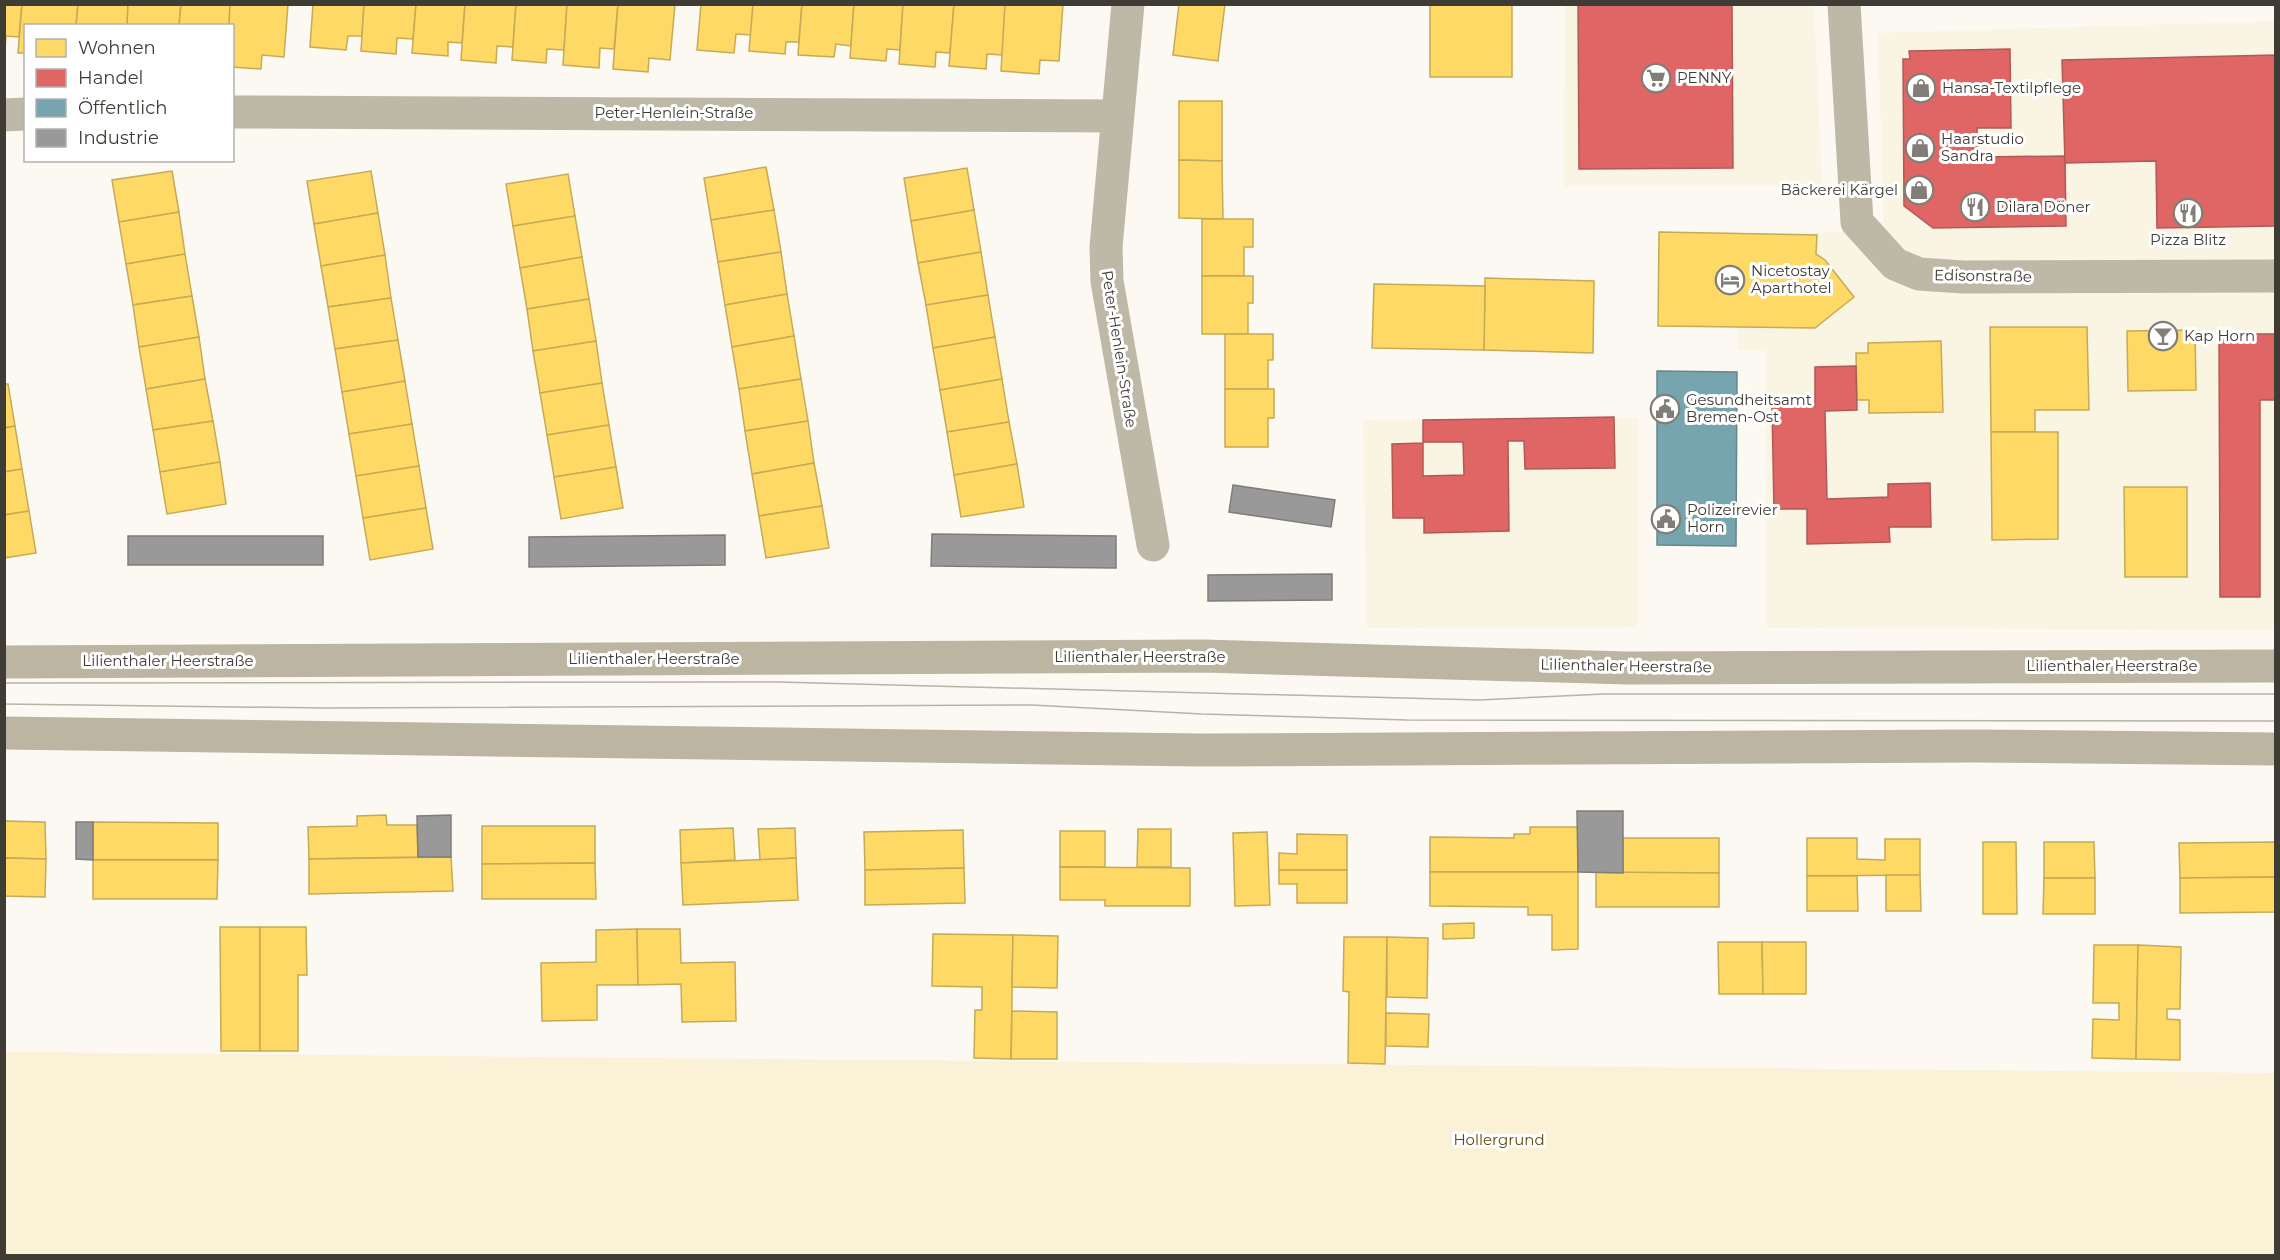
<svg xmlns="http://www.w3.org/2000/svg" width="2280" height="1260" viewBox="0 0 2280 1260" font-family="Montserrat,sans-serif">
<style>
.built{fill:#faf4e2}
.green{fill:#fbf1d6}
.homes{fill:#ffd966;stroke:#c5aa57;stroke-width:1.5}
.shops{fill:#e06666;stroke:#b05957;stroke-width:1.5}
.public{fill:#76a5af;stroke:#66868a;stroke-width:1.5}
.industry{fill:#999;stroke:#7e7d7b;stroke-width:1.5}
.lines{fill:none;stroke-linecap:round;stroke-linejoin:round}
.street{stroke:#beb8a6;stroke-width:33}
.secondary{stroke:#bbb5a2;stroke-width:33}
.tram{stroke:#b6b3a9;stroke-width:1.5}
.labels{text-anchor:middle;stroke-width:6;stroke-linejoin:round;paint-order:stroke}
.poi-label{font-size:15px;fill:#3f3c35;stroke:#fff;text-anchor:start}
.street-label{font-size:15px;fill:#3f3c35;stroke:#fff}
.park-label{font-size:15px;fill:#604b0a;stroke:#fff}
</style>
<rect width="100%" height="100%" fill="#fcf9f2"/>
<g class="built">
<polygon points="1565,5 1814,5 1822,186 1564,186"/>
<polygon points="2275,21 2275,630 1767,628 1766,351 1738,350 1737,234 1884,231 1878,33"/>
<polygon points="1638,418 1638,627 1367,628 1363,420"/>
</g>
<polygon class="green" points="5,1052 2275,1073 2275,1255 5,1255"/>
<g class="homes">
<polygon points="4,4 22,4 19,37 6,36 5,51"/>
<polygon points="22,4 78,4 76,26 26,26 26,53 18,53"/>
<polygon points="78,4 128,4 127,26 76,26"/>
<polygon points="128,4 181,4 179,26 127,26"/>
<polygon points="181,4 230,4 229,26 179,26"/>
<polygon points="230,4 288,4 284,57 262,55 261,69 232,67 232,26 229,26"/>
<polygon points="313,4 364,4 362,36 348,36 346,50 310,47"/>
<polygon points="364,4 416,4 413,39 397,38 396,54 361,51"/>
<polygon points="416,4 465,4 462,43 448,42 448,56 412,53"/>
<polygon points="465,4 516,4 513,47 497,46 496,63 461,60"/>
<polygon points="516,4 567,4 564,50 547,49 546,63 512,60"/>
<polygon points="567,4 618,4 614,49 600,48 599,68 563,65"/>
<polygon points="618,4 675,4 670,60 649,58 648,72 613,69"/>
<polygon points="701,4 753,4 751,35 736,34 734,53 697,50"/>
<polygon points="753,4 802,4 799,42 786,42 785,54 749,51"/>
<polygon points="802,4 854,4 851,46 836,44 834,57 798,55"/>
<polygon points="854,4 903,4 900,50 887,49 886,61 850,58"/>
<polygon points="903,4 954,4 950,53 936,52 935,67 899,64"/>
<polygon points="954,4 1005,4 1003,55 987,54 986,69 949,66"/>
<polygon points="1005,4 1063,4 1059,61 1040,60 1039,74 1001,71"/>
<polygon points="1179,4 1225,4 1218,61 1173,55"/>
<rect x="1430" y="4" width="82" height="73"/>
<polygon points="1179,101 1222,101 1222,161 1179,160"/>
<polygon points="1179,160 1222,161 1223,219 1179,218"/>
<polygon points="766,167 774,210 711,220 704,178"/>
<polygon points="967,168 974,210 911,221 904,178"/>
<polygon points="172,171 179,212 119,222 112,180"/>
<polygon points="371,171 378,213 314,224 307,181"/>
<polygon points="568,174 575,216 513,226 506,184"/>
<polygon points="774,210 781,252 718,262 711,220"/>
<polygon points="974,210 981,252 918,263 911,221"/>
<polygon points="179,212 185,254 126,264 119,222"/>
<polygon points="378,213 385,255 321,266 314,224"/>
<polygon points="575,216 582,257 520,268 513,226"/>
<polygon points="1202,219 1253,219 1253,247 1244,247 1244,276 1202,276"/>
<polygon points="1659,232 1817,235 1816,254 1825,260 1854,297 1815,328 1658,326"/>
<polygon points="781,252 787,294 725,305 718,262"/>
<polygon points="981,252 988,295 926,305 918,263"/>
<polygon points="185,254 192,296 133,305 126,264"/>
<polygon points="385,255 391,298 328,307 321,266"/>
<polygon points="582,257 589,299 527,309 520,268"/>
<polygon points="1202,276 1253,276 1253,303 1248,303 1248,334 1202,334"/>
<polygon points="1485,278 1594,281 1593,353 1484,350"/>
<polygon points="1374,284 1485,286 1484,350 1372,348"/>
<polygon points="787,294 794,336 732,347 725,305"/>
<polygon points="988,295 995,337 933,348 926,305"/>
<polygon points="192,296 199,337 139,347 133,305"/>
<polygon points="391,298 398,340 335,349 328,307"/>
<polygon points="589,299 596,341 533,351 527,309"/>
<polygon points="1990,327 2087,327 2089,410 2035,410 2035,432 1991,432"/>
<polygon points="2195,330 2196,390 2128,391 2127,331"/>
<polygon points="1225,334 1273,334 1273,360 1268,360 1268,389 1225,389"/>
<polygon points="794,336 801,379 739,389 732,347"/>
<polygon points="199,337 205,379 146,389 139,347"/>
<polygon points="995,337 1002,379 940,390 933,348"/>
<polygon points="398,340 405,381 342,392 335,349"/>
<polygon points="596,341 602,383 540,393 533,351"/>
<polygon points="1941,341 1943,412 1869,413 1869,400 1857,400 1856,353 1868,353 1868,343"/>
<polygon points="205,379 213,421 153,430 146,389"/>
<polygon points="801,379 808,421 745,431 739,389"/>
<polygon points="1002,379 1009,422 947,432 940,390"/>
<polygon points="405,381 412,424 349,434 342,392"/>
<polygon points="602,383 609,425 547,435 540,393"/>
<polygon points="4,384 8,384 15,426 4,428"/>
<polygon points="1225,389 1274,389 1274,418 1268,418 1268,447 1225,447"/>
<polygon points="213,421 220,462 160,472 153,430"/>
<polygon points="808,421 814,463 752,474 745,431"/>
<polygon points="1009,422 1017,464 954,475 947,432"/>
<polygon points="412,424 419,466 356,476 349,434"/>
<polygon points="609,425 616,467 554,477 547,435"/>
<polygon points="15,426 22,469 4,472 4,428"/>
<polygon points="1991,432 2058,432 2058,539 1992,540"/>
<polygon points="220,462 226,504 167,514 160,472"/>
<polygon points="814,463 822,506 759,516 752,474"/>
<polygon points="1017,464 1024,507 961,517 954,475"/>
<polygon points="419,466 426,508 363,518 356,476"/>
<polygon points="616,467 623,508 561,519 554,477"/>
<polygon points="22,469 29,511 4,515 4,472"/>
<polygon points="2124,487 2187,487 2187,577 2125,577"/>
<polygon points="822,506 829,548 766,558 759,516"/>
<polygon points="426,508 433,549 370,560 363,518"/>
<polygon points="29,511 36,553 4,558 4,515"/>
<polygon points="386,815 387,825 417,825 418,857 309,859 308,827 357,826 357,816"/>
<polygon points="4,821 45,822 46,859 4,858"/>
<polygon points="93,822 218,823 218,860 93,860"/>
<polygon points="482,826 595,826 595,863 482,864"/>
<polygon points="1530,827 1578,827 1578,872 1430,872 1430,837 1514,838 1514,834 1530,834"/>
<polygon points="733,828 735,860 681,863 680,830"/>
<polygon points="795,828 796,858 760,860 758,829"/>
<polygon points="1138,829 1171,829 1171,867 1137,867"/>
<polygon points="963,830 964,868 865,870 864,832"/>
<rect x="1060" y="831" width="45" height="36"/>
<polygon points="1267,832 1270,905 1235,906 1233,833"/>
<polygon points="1297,834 1347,835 1347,870 1279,870 1279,853 1297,854"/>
<rect x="1623" y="838" width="96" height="35"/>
<polygon points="1807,838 1857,838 1857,859 1885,860 1885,839 1920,839 1920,875 1807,876"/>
<polygon points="1983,842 2016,842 2017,914 1983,914"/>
<polygon points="2044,842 2094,842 2095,878 2044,878"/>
<polygon points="2276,842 2276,877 2180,878 2179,843"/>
<polygon points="451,857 453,891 309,894 309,859"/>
<polygon points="4,858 46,859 45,897 4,896"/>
<polygon points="796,858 798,900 683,905 681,863"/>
<polygon points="93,860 218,860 217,899 93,899"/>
<polygon points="595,863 596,899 482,899 482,864"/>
<polygon points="1060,867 1190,868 1190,906 1105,906 1105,900 1060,900"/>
<polygon points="964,868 965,903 865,905 865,870"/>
<polygon points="1279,870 1347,870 1347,903 1297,903 1297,884 1279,884"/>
<polygon points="1430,872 1578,872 1578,949 1552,950 1552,915 1528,915 1528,907 1430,906"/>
<polygon points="1596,872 1719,873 1719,907 1596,907"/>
<polygon points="1886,875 1920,875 1921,911 1886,911"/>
<polygon points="1807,876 1857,876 1858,911 1807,911"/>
<polygon points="2276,877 2276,912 2180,913 2180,878"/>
<polygon points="2044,878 2095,878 2095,914 2043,914"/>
<polygon points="1474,923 1474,938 1443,939 1443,924"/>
<polygon points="220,927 260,927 260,1051 221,1051"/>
<polygon points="260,927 306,927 307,975 298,975 298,1051 260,1051"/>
<polygon points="637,929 638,985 597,985 597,1020 542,1021 541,963 596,962 596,930"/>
<polygon points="637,929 680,929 681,963 735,962 736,1021 682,1022 681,984 638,985"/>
<polygon points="933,934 1013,935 1011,1059 974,1058 975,1010 982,1010 982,987 932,986"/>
<polygon points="1013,935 1058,936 1057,988 1012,987"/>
<polygon points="1344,937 1387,937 1385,1064 1348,1063 1349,992 1343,991"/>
<polygon points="1387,937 1428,938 1427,998 1387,997"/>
<polygon points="1718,942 1762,942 1763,994 1719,994"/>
<polygon points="1762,942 1806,942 1806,994 1763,994"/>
<polygon points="2094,945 2138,945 2136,1059 2092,1058 2093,1019 2119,1020 2119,1003 2093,1003"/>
<polygon points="2138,945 2181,947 2180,1009 2167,1009 2167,1019 2180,1020 2180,1060 2136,1059"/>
<polygon points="1012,1011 1057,1012 1057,1059 1011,1059"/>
<polygon points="1386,1013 1429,1014 1428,1047 1386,1046"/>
</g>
<g class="shops">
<polygon points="1578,4 1732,4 1733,168 1579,169"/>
<polygon points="2010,49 2011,128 1977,128 1978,157 2065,156 2066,226 1933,228 1904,206 1903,59 1910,59 1909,51"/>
<polygon points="2276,55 2276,226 2157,228 2156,161 2065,163 2062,60"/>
<polygon points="2219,334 2276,334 2276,400 2260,400 2260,597 2220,597"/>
<polygon points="1856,366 1857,410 1825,411 1827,499 1888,497 1888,484 1930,483 1931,527 1889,527 1890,542 1807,544 1807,509 1774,509 1772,407 1815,406 1815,367"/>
<polygon points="1614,417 1615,468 1525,469 1524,441 1508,441 1509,531 1424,533 1424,518 1393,518 1392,444 1423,443 1423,476 1464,475 1463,442 1423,442 1423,420"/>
</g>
<polygon class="public" points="1657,371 1737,372 1736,546 1657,545"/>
<g class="industry">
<polygon points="1233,485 1335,500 1331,527 1229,512"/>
<polygon points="932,534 1116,536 1116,568 931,566"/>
<polygon points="725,535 725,565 529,567 529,537"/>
<rect x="128" y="536" width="195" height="29"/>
<polygon points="1332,574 1332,600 1208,601 1208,575"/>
<polygon points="1577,811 1623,811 1623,873 1578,872"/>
<polygon points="451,815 451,857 418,857 417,816"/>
<polygon points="76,822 93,822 93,860 76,859"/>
</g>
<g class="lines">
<g class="street">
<polyline points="1128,4 1106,247 1107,281 1153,545"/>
<polyline points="1844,4 1857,222 1895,264 1919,274 1963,277 2276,276"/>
<polyline points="232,112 1116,116"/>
<polyline points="4,115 26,114"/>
</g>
<g class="secondary">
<polyline points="4,662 1203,656 1627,668 2276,666"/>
<polyline points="4,733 1200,750 1974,746 2276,749"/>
</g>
<g class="tram">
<polyline points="4,683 778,682 1480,700 1604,694 2276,694"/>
<polyline points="4,704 325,708 1032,705 1202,714 1407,720 2276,721"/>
</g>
</g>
<defs>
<g id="supermarket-ring" transform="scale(1.5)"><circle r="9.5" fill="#fff" stroke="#817e77" stroke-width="1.5"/><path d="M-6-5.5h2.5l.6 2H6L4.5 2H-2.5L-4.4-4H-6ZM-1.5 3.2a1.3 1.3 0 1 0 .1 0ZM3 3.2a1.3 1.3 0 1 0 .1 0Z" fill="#817e77"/></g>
<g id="shop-ring" transform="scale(1.5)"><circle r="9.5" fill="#fff" stroke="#817e77" stroke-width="1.5"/><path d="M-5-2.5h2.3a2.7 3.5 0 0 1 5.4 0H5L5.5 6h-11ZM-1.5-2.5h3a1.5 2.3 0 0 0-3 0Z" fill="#817e77"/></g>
<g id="restaurant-ring" transform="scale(1.5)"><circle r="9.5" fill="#fff" stroke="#817e77" stroke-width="1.5"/><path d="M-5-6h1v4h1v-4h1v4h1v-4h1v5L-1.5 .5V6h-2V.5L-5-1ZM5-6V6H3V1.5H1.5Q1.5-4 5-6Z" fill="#817e77"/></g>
<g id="hotel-ring" transform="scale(1.5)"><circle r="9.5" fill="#fff" stroke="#817e77" stroke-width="1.5"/><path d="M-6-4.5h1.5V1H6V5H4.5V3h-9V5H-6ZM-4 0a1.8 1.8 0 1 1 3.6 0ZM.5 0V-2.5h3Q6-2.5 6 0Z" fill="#817e77"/></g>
<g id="bar-ring" transform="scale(1.5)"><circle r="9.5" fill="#fff" stroke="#817e77" stroke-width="1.5"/><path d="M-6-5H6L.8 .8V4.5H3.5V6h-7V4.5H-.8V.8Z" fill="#817e77"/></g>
<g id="civic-ring" transform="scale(1.5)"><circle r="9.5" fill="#fff" stroke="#817e77" stroke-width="1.5"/><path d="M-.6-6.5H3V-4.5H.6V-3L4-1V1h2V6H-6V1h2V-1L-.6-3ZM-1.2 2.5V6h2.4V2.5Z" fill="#817e77"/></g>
</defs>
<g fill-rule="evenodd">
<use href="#supermarket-ring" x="1656" y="78"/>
<use href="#shop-ring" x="1921" y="88"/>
<use href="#shop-ring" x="1920" y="148"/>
<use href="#shop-ring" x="1919" y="190"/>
<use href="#restaurant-ring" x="1975" y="207"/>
<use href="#restaurant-ring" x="2188" y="213"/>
<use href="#hotel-ring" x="1730" y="280"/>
<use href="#bar-ring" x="2163" y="336"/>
<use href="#civic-ring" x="1665" y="409"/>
<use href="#civic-ring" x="1666" y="519"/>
</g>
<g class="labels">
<g class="poi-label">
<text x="1677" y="83">PENNY</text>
<text x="1942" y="93">Hansa-Textilpflege</text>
<text x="1941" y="144">Haarstudio<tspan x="1941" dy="17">Sandra</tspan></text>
<text x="1898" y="195" text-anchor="end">Bäckerei Kärgel</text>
<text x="1996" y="212">Dilara Döner</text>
<text x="2188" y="245" text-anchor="middle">Pizza Blitz</text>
<text x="1751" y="276">Nicetostay<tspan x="1751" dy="17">Aparthotel</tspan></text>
<text x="2184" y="341">Kap Horn</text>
<text x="1686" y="405">Gesundheitsamt<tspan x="1686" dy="17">Bremen-Ost</tspan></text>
<text x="1687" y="515">Polizeirevier<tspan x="1687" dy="17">Horn</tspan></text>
</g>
<g class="street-label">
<text x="674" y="118">Peter-Henlein-Straße</text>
<text transform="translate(1983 276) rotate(1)" y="5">Edisonstraße</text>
<text transform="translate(1119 349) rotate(81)" y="5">Peter-Henlein-Straße</text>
<text x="1140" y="662">Lilienthaler Heerstraße</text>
<text x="654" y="664">Lilienthaler Heerstraße</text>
<text x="168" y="666">Lilienthaler Heerstraße</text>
<text transform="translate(1626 666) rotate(1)" y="5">Lilienthaler Heerstraße</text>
<text x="2112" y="671">Lilienthaler Heerstraße</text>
</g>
<g class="park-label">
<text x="1499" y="1145">Hollergrund</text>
</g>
</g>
<rect width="2280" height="1260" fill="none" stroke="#3f3c35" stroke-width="12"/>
<rect x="24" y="24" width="210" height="138" fill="#ffffff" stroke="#b2b1ae" stroke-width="1.5"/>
<rect x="36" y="39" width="30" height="18" fill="#ffd966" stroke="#b2b1ae" stroke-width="1.5"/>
<text x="78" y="54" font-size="18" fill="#3f3c35">Wohnen</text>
<rect x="36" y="69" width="30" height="18" fill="#e06666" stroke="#b2b1ae" stroke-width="1.5"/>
<text x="78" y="84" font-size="18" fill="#3f3c35">Handel</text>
<rect x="36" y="99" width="30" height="18" fill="#76a5af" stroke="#b2b1ae" stroke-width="1.5"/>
<text x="78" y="114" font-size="18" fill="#3f3c35">Öffentlich</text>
<rect x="36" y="129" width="30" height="18" fill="#999999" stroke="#b2b1ae" stroke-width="1.5"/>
<text x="78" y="144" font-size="18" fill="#3f3c35">Industrie</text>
</svg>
